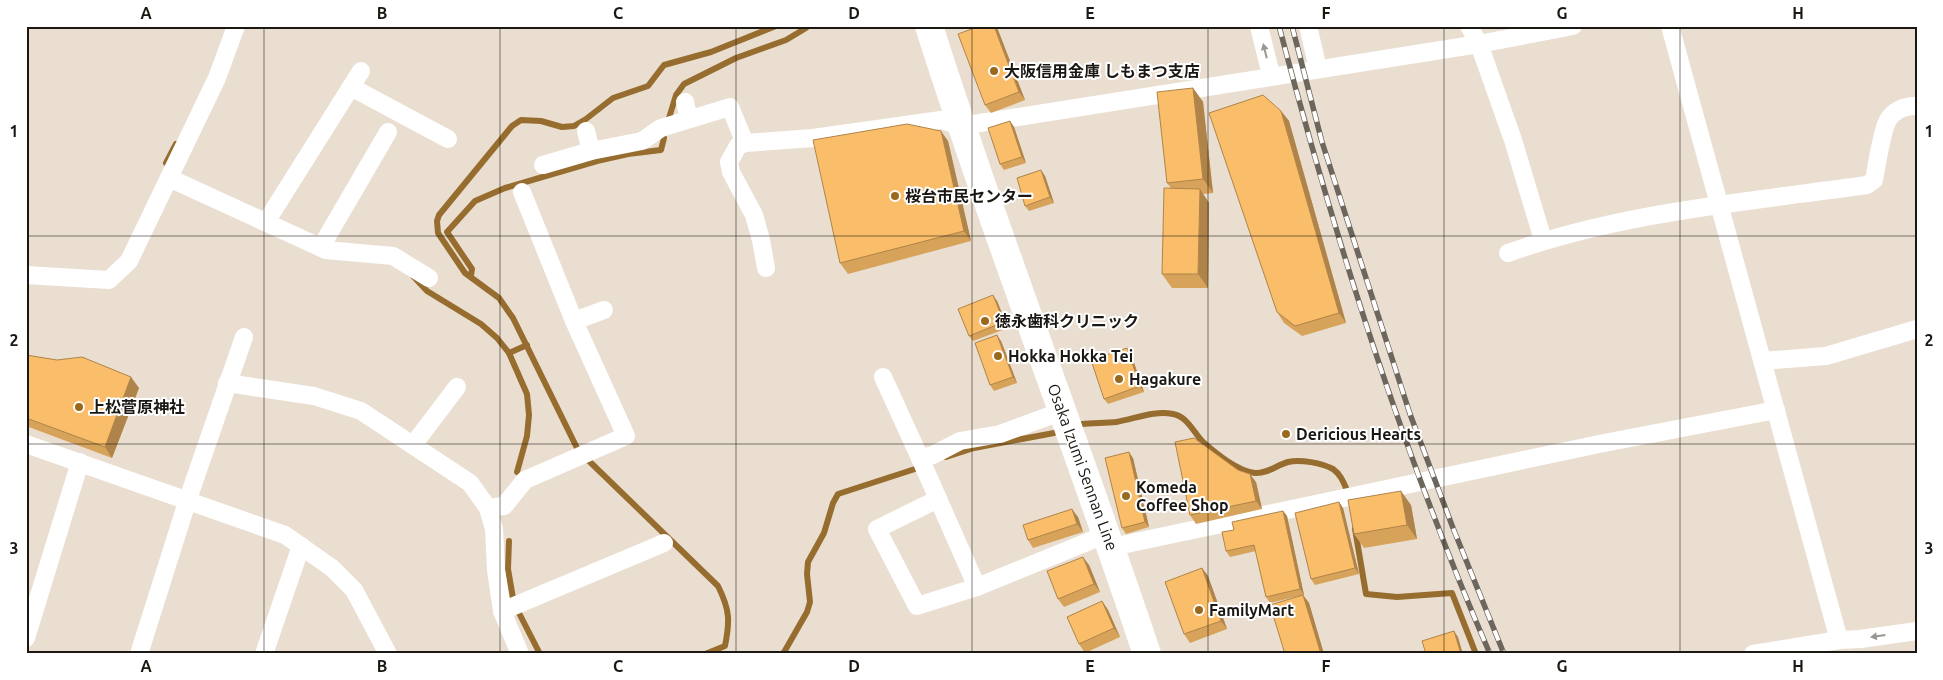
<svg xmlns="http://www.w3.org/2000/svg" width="1943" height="680" viewBox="0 0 1943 680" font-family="Ubuntu,'Noto Sans JP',sans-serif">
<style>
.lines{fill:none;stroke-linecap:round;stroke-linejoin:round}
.stream{stroke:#976d2f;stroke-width:6}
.street{stroke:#fff;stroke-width:18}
.primary{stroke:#fff;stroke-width:28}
.rail-casing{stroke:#6d665d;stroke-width:5.5}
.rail{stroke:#fff;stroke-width:4;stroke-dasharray:11;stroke-linecap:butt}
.wall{fill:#d7a35a}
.shaded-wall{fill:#af844a}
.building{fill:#fabd69;stroke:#af844a}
.oneway{fill:#989794}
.grid{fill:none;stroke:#1b1712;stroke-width:1;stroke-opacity:0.55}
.poi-dot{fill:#9a691d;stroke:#fff;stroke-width:2}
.labels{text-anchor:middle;stroke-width:4;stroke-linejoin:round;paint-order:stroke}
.poi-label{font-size:16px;font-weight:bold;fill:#1b1712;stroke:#fff;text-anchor:start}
.street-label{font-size:16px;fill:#1b1712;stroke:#fff}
.neatline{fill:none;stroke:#1b1712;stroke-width:2}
.grid-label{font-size:16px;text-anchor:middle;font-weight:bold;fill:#1b1712}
</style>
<rect width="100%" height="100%" fill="#eaded0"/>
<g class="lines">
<g class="stream">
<polyline points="669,118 676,95 684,84 736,58 786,40 806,28"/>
<polyline points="166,163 176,144"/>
<polyline points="471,275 472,269 447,232 475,201 505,188 597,161 628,154 661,150 664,138"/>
<polyline points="413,276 427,291 481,324 497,338 509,353 527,394 529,415 527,436 517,472"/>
<polyline points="509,353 527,345"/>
<path d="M1082,424C1093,423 1105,423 1116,422C1135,419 1154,410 1173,414C1188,417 1193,432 1203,442C1217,454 1237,471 1255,473C1267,474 1277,465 1288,462C1300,459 1322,463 1333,469C1340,474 1343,481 1346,488"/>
<polyline points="577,448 513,318 499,298 465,273 438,233 437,221 439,215 512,126 521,120 541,121 562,127 574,126 586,119 613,98 648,86 664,65 711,52 776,26"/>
<polyline points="946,457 974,448 1054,433"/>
<path d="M589,461L718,586C730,610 730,621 725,646L705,654"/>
<polyline points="1355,529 1366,594 1397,597 1452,593 1476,654"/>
<polyline points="509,541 508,569 513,598"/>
<polyline points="519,613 540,654"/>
<polyline points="783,654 807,612 810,602 807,574 808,562 824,533 833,503 838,494 915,469"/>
</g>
<g class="street">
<polyline points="1259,26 1271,75"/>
<polyline points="1308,26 1318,69"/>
<polyline points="1469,26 1479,44 1513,140 1543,240"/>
<polyline points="1670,26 1839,640"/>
<polyline points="351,87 448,139"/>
<polyline points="685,102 689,119"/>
<polyline points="586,131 591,151"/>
<polyline points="543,165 591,151 642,141 661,128 730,107 745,143"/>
<polyline points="169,178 326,250 393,256 429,278"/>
<polyline points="266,222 361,71"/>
<polyline points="321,247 388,132"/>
<path d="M1508,253C1623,212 1747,202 1867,185L1874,180C1877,165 1881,135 1887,122C1892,111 1905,105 1917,106"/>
<polyline points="766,268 761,240 754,215 731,172 729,162 738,146 745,143 813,138 941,120 961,126 1479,44 1573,26"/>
<polyline points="26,275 109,280 129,261 217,78 236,26"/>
<polyline points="574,321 604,310"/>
<polyline points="1762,361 1826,356 1917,329"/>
<polyline points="883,377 920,458 933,455 960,441 1000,434 1063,411"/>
<polyline points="227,383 314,396 361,411 470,483 488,508 494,529 496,570 502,611 520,654"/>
<polyline points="26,444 285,535 332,568 354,590 388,654"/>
<polyline points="413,445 457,387"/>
<polyline points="920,458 977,587"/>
<polyline points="938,499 877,529 917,606 977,587 1107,534"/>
<polyline points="488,508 504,506 525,480 626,436 574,321 522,192"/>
<polyline points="1112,547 1604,443 1776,410"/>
<polyline points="502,611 664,543"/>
<polyline points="26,638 80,462"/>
<polyline points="139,654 188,499 244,337"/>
<polyline points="264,654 301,546"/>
<polyline points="1753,654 1839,640 1860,639 1917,631"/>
</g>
<path class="primary" d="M929,26C996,237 1077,444 1147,654"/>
<g class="rail-casing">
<g id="rail">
<path d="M1279,26C1335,240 1402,451 1490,654"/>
<polyline points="1292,26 1322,142 1410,414 1453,528 1504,654"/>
</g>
</g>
<use href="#rail" class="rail"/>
</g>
<g class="wall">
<polygon points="980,26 995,26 998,30 1025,100 991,113 985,105"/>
<polygon points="1193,88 1203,102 1213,193 1203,194 1209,203 1208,288 1172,288 1162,274 1171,188 1167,183"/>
<polygon points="1281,111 1289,121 1346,323 1302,336 1284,323 1277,312"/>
<polygon points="1010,121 1014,127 1026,163 1004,170 1000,164"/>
<polygon points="948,141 971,241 848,274 840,263"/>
<polygon points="1045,176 1054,203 1029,211 1025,206"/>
<polygon points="997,301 1008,328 973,341 969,336"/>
<polygon points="1001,341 1017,383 994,391 990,385"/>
<polygon points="1131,354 1144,392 1108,404 1104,399"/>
<polygon points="26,355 57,360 139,388 112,458 26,426"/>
<polygon points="1133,458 1149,527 1126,534 1122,528"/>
<polygon points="1256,482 1262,509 1196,524 1190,515"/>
<polygon points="1339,502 1343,508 1359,574 1315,585 1311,579"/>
<polygon points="1411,505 1417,539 1364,548 1354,534"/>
<polygon points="1283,511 1287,516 1304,595 1303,595 1309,603 1324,654 1285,654 1299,596 1270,603 1266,597 1256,551 1230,557 1226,551 1234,530"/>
<polygon points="1078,517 1083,532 1033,548 1028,540"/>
<polygon points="1089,565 1100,592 1064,607 1058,599"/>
<polygon points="1202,568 1208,576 1227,629 1190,643 1184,634"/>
<polygon points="1102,601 1108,610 1120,637 1085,653 1079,644"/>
</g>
<g class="shaded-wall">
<polygon points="994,26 995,26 998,30 1025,100 1019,92"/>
<polygon points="1193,88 1203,102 1213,193 1203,179"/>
<polygon points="1281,111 1289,121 1346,323 1339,313"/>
<polygon points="1010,121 1014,127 1026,163 1022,157"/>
<polygon points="941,131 948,141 971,241 964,231"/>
<polygon points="1041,170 1045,176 1054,203 1050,197"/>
<polygon points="1200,189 1209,203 1208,288 1198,274"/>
<polygon points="993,295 997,301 1008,328 1004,322"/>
<polygon points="997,335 1001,341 1017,383 1013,377"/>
<polygon points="1127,348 1131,354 1144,392 1140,386"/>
<polygon points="131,377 139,388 112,458 105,447"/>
<polygon points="1129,452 1133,458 1149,527 1145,522"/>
<polygon points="1250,474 1256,482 1262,509 1256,501"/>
<polygon points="1401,491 1411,505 1417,539 1407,525"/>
<polygon points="1339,502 1343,508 1359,574 1355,568"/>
<polygon points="1072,509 1078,517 1083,532 1077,524"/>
<polygon points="1283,511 1287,516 1304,595 1300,589"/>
<polygon points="1083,557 1089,565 1100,592 1094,584"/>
<polygon points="1202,568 1208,576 1227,629 1221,621"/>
<polygon points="1303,595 1309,603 1324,654 1321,654"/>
<polygon points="1102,601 1108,610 1120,637 1114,628"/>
<polygon points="1454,631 1458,637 1463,654 1461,654"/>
</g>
<g class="building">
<polygon points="980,26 994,26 1019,92 985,105 958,34"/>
<polygon points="1193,88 1203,179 1167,183 1157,92"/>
<polygon points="1263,95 1281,111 1339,313 1295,326 1277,312 1209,113"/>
<polygon points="1010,121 1022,157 1000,164 988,128"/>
<polygon points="907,124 941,131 964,231 840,263 813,140"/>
<polygon points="1041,170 1050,197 1025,206 1017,178"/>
<polygon points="1164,188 1200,189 1198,274 1162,274"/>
<polygon points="993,295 1004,322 969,336 958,309"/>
<polygon points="997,335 1013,377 990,385 975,343"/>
<polygon points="1127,348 1140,386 1104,399 1091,360"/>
<polygon points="26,355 57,360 82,357 131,377 105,447 26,418"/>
<polygon points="1194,438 1238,470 1250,474 1256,501 1190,515 1175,442"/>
<polygon points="1129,452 1145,522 1122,528 1105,458"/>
<polygon points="1401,491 1407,525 1354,534 1348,500"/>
<polygon points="1339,502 1355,568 1311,579 1295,513"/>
<polygon points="1072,509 1077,524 1028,540 1023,525"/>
<polygon points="1283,511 1300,589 1266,597 1254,545 1226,551 1222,532 1234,530 1232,522"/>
<polygon points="1083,557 1094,584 1058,599 1047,571"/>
<polygon points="1202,568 1221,621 1184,634 1165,582"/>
<polygon points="1303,595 1321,654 1285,654 1270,605"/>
<polygon points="1102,601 1114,628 1079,644 1067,617"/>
<polygon points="1454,631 1461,654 1426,654 1422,641"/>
</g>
<defs><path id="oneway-solid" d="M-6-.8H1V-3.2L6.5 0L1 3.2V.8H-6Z" transform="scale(1.25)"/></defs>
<g class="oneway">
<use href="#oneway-solid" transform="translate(1265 51) rotate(-104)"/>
<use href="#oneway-solid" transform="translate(1878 636) rotate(172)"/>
</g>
<path class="grid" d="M264,26V654M500,26V654M736,26V654M972,26V654M1208,26V654M1444,26V654M1680,26V654M26,236H1917M26,444H1917"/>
<g class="poi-dot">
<circle cx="994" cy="71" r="5"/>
<circle cx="895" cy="196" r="5"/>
<circle cx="985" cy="321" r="5"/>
<circle cx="998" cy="356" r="5"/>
<circle cx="1119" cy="379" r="5"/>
<circle cx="79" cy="407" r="5"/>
<circle cx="1286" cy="434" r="5"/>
<circle cx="1126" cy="496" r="5"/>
<circle cx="1199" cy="610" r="5"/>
</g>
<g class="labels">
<g class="poi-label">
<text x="1004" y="77">大阪信用金庫 しもまつ支店</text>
<text x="905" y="202">桜台市民センター</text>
<text x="995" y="327">徳永歯科クリニック</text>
<text x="1008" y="362">Hokka Hokka Tei</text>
<text x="1129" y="385">Hagakure</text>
<text x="89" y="413">上松菅原神社</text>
<text x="1296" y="440">Dericious Hearts</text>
<text x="1136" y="493">Komeda<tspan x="1136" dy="18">Coffee Shop</tspan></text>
<text x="1209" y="616">FamilyMart</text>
</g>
<g class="street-label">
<text transform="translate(1083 467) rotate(70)" y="6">Osaka Izumi Sennan Line</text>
</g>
</g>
<rect width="1943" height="680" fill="none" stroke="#ffffff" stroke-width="55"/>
<rect x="28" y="28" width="1888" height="624" class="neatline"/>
<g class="grid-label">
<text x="146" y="19">A</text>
<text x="382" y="19">B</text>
<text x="618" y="19">C</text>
<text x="854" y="19">D</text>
<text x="1090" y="19">E</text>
<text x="1326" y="19">F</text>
<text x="1562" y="19">G</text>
<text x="1798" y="19">H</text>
<text x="14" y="137">1</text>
<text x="1929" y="137">1</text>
<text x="14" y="346">2</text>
<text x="1929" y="346">2</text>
<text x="14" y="554">3</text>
<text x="1929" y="554">3</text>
<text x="146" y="672">A</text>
<text x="382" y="672">B</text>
<text x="618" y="672">C</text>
<text x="854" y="672">D</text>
<text x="1090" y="672">E</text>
<text x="1326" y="672">F</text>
<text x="1562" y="672">G</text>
<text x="1798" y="672">H</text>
</g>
</svg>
